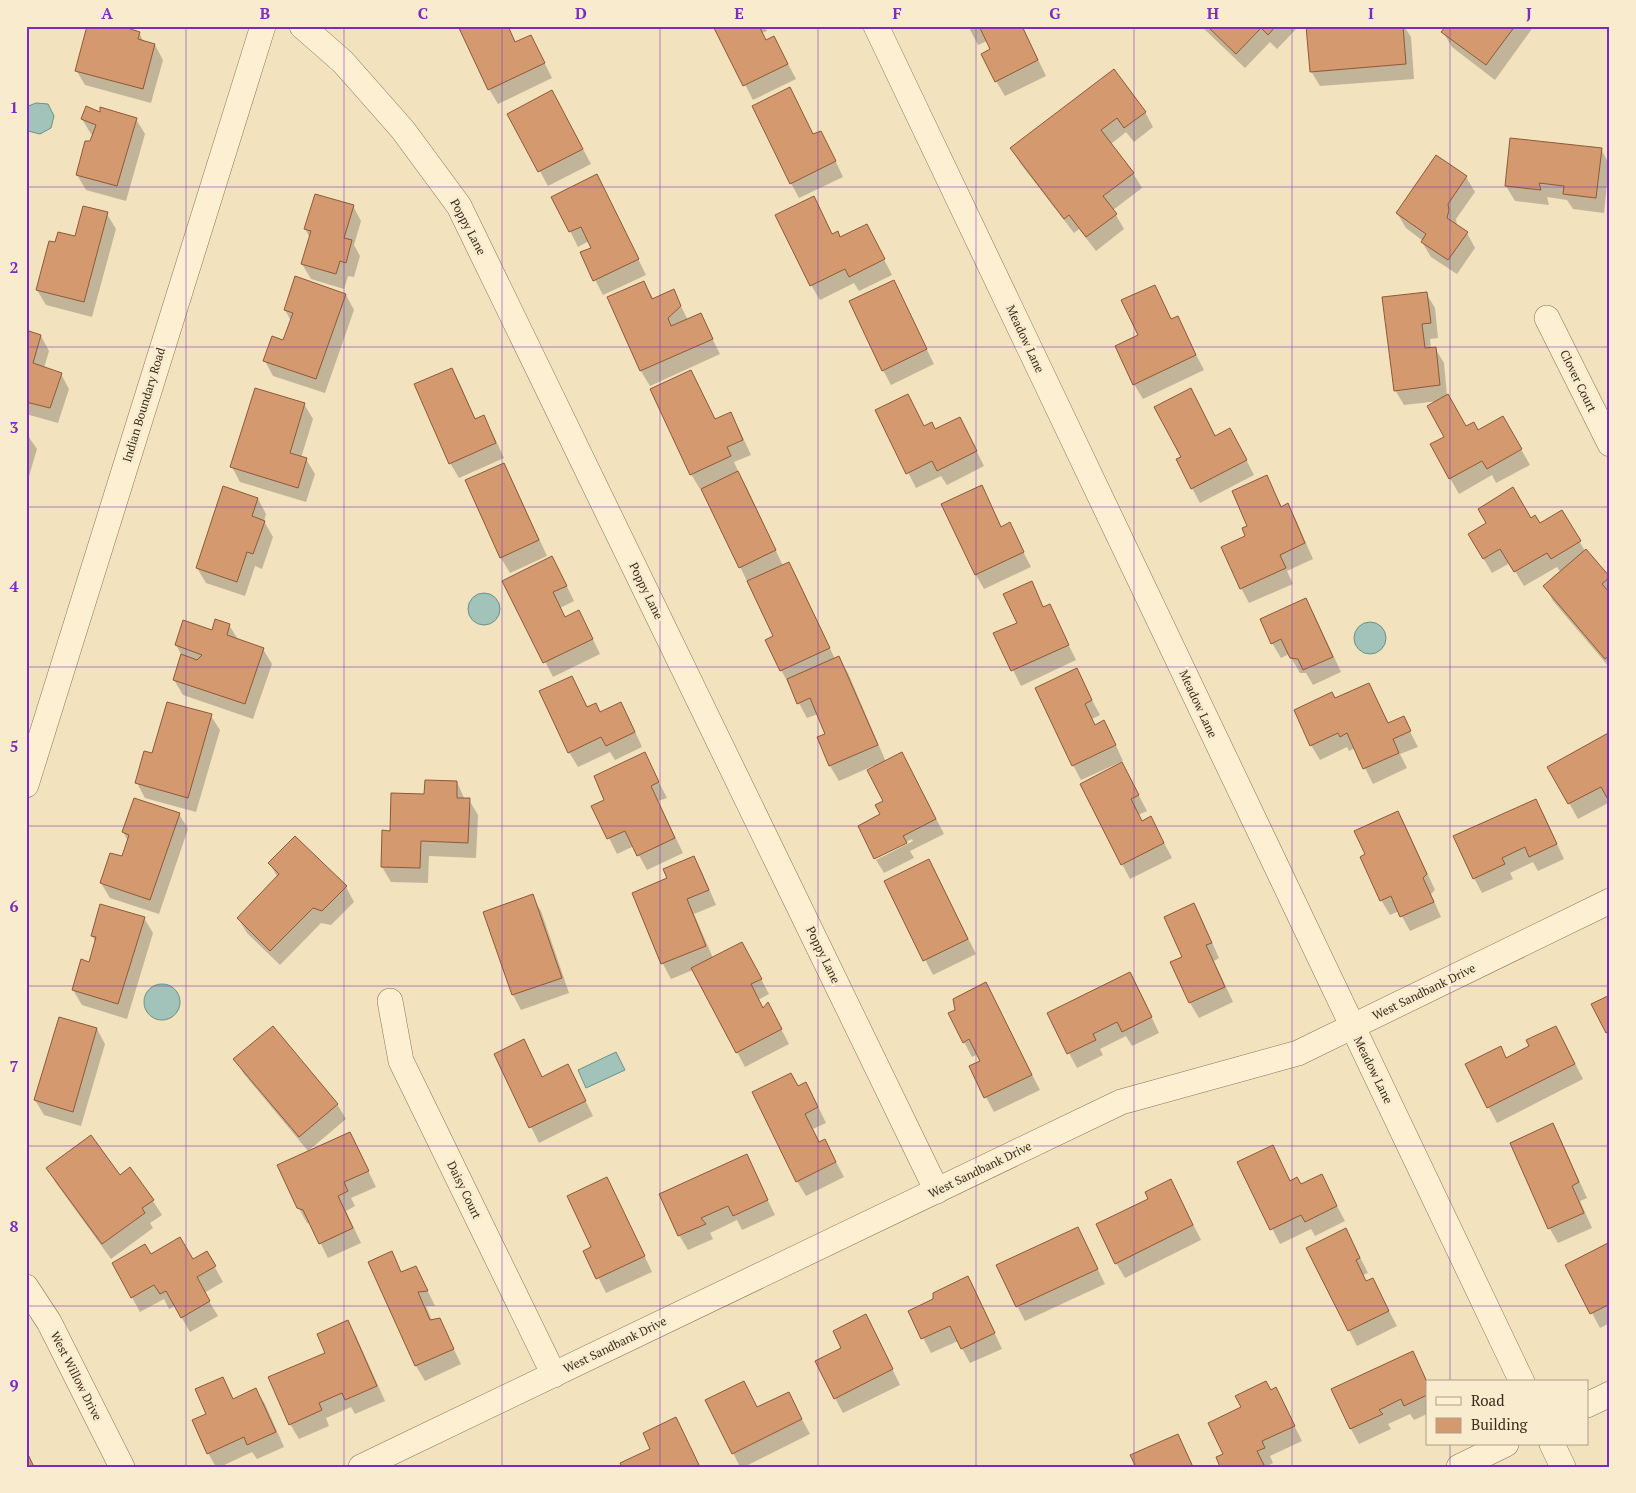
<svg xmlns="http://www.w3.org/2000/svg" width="1636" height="1493" viewBox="0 0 1636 1493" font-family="'PT Serif',serif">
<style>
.water{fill:#a2c3b9;stroke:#689287}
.shadow{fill:#0003}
.building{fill:#d4996f;stroke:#8e5938}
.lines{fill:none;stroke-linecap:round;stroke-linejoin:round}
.street-casing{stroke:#8c7255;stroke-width:26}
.street{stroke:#fcefd2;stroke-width:25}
.grid{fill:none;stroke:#7b2cbf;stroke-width:1;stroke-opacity:0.55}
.labels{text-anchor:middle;stroke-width:5;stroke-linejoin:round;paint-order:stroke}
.street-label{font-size:12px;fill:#3a2a1b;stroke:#f9ecce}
.neatline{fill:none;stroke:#7b2cbf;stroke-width:2}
.grid-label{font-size:16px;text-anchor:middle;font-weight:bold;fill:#7b2cbf}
</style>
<rect width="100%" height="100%" fill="#f2e2be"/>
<g class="water">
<polygon points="36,103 48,104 54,116 51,128 40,134 28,131 26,127 26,107"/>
<circle cx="484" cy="609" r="16"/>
<circle cx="1370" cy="638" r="16"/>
<circle cx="162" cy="1002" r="18"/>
<polygon points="616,1052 625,1070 586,1088 578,1070"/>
</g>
<g class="shadow">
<polygon points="508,26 516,43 531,36 552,78 498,104 489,89"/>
<polygon points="715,26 765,26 767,31 762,33 766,41 774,37 796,79 753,100"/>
<polygon points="968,26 1022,26 1046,76 1005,96 996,81 992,50 987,41 978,45"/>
<polygon points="1201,26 1299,26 1277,49 1270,42 1245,68"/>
<polygon points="1307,26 1404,26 1411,37 1414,79 1320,86 1311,71"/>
<polygon points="1448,26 1534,26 1495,80 1452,47 1443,32"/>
<polygon points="139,33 144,42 155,45 163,60 151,103 85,85 76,70"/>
<polygon points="1113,71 1145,112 1153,127 1134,142 1126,132 1111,144 1133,173 1142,188 1113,210 1124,229 1096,251 1079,229 1074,233 1020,163 1012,149"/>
<polygon points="560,106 591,164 548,186 509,114"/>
<polygon points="102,114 136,119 145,134 126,201 86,190 77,175 94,135 91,134 82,119"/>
<polygon points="813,136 829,147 843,177 799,198 791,183"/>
<polygon points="1601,149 1609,164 1604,213 1573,209 1567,200 1547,197 1549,205 1515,201 1506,186"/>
<polygon points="597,176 646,275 603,295 581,253 592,248 589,241 578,247 553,197"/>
<polygon points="1466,177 1475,192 1456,219 1457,225 1467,233 1475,248 1457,274 1431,257 1422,242 1423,241 1406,228 1397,213"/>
<polygon points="353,206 361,221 354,245 360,256 354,277 348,276 344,289 311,279 302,264 310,238 305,229"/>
<polygon points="107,214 116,229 92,317 46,305 37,290 56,244 76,237"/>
<polygon points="867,226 892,275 859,291 854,283 820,300 811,285 832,235 840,238"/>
<polygon points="893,281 934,364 891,385 883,370"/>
<polygon points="644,282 654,300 673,291 688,320 700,314 720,354 650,386 641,371 608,298"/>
<polygon points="1154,286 1172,320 1177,318 1204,370 1143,399 1134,384 1139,336"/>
<polygon points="1426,293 1435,308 1438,338 1430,339 1431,348 1435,348 1444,363 1447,396 1466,428 1478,431 1503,417 1530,465 1496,483 1492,475 1459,494 1431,445 1445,437 1439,401 1404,405 1395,390"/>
<polygon points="346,295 354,310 325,393 273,376 265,361 284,342 291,321 285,310"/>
<polygon points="26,331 41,336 49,351 44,368 61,374 69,389 58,423 26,414"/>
<polygon points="452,369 460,384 476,420 483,417 492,432 504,458 459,478 450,463 416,385"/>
<polygon points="691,371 716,420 730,414 739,429 751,455 734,462 738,471 737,471 747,488 783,566 789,563 797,578 835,659 839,658 848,673 886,762 910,768 944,834 910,851 914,858 884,873 876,860 913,841 912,839 875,858 884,802 873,766 839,781 830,766 819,738 826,735 818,714 807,718 781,670 774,637 702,488 700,489 691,474"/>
<polygon points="304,404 313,419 301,458 306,459 315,474 306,502 240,482 232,467"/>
<polygon points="1199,404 1216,437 1238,444 1254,475 1200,503 1177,460 1182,457"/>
<polygon points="876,410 935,430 960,418 984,466 947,485 941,476 916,488"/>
<polygon points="26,433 37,449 26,486"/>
<polygon points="503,465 512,480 547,556 510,573 501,558 466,481"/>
<polygon points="1266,477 1282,507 1287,505 1296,520 1313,559 1287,571 1293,584 1249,603 1241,588 1247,536"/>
<polygon points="981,487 1002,528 1009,524 1031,567 984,589 976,575 943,505"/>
<polygon points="258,499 266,514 264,521 273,537 262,569 255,566 245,596 206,583 197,568"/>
<polygon points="1562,511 1585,551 1610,579 1610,668 1553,601 1545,586 1561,573 1557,567 1524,586 1510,563 1492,573 1469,534 1531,520 1540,525"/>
<polygon points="560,572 574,601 560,608 566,618 587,627 600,654 553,677 504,581"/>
<polygon points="1031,583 1044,608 1049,605 1076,660 1021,686 995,634 1018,624"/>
<polygon points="1305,599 1314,614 1341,672 1313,685 1306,673 1300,673 1289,654 1281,658 1272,643"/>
<polygon points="229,625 239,641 263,649 272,664 253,719 183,695 174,680 182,656 176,645"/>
<polygon points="1076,670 1100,715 1092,719 1095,726 1112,737 1123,761 1081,780 1073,765"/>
<polygon points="572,677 588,708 600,713 629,718 642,747 615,760 610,752 578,767 569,752"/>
<polygon points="1369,684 1389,724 1403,718 1418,747 1400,754 1407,768 1373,784 1355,748 1349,751 1347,747 1320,760 1311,745"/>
<polygon points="211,716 220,730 196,812 145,798 137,783"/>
<polygon points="1610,734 1610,802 1578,819 1549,767"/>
<polygon points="644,753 667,798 658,801 683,853 647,870 634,846 617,854 593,806 606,800"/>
<polygon points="1130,779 1147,811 1138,815 1142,822 1151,818 1172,858 1130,879 1122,864"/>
<polygon points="457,782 465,800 469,800 478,815 476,858 429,856 428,883 391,882 382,867 392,832"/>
<polygon points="1535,800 1544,815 1564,859 1538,871 1533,862 1510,873 1513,879 1482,893 1474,878"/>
<polygon points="1398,812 1406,827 1435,890 1431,894 1441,917 1410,931 1399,911 1390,915 1381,900 1366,855"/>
<polygon points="179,814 188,829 159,914 110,898 101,883 122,858 128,841 123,832"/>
<polygon points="694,857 702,872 716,905 694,914 713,958 750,958 769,994 758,1000 764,1010 776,1019 789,1044 745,1067 693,970 671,979 663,964 633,894 668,879"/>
<polygon points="270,864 346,887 354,902 331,925 321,923 280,965 247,933 238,918 278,878"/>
<polygon points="937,876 976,954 933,975 886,882"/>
<polygon points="532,896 541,911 569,993 521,1010 513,995 484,913"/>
<polygon points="1194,905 1202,920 1219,958 1214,961 1233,1002 1199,1018 1190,1003 1172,963 1184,957"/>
<polygon points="144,918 153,933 127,1019 82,1005 73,990 90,964 96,943 92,936"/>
<polygon points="986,984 1040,1090 994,1112 970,1067 982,1061 978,1054 972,1057 964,1042 956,1011"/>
<polygon points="1138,988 1159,1033 1132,1046 1126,1036 1100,1049 1103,1055 1077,1068 1048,1013"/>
<polygon points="60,1018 97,1029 105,1044 81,1126 44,1115 35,1100"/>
<polygon points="523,1041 542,1078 568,1065 593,1116 539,1143 495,1054"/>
<polygon points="1564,1042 1583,1079 1497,1123 1466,1065 1500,1048 1507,1059"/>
<polygon points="235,1060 337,1104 346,1119 308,1151 244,1074"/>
<polygon points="798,1087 814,1098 826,1123 813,1129 820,1143 825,1141 844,1177 806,1196 797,1181"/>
<polygon points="1552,1125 1561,1140 1587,1198 1580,1201 1592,1228 1558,1243 1550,1229 1511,1144"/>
<polygon points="350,1133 376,1187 351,1198 355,1206 346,1211 361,1243 328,1258 311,1224 307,1223 298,1207"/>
<polygon points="746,1156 775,1215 742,1230 737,1220 710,1233 713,1239 688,1250 679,1235"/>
<polygon points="1239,1163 1301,1186 1321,1176 1345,1221 1315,1236 1311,1229 1280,1244"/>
<polygon points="48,1168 119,1177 153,1201 162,1215 150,1223 153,1228 111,1259 56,1183"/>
<polygon points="607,1179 615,1194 652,1272 606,1293 585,1251 593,1248"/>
<polygon points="1179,1196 1201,1240 1125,1278 1116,1263"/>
<polygon points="1078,1229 1105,1284 1025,1321 1017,1306"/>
<polygon points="1610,1243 1610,1323 1600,1328 1567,1266"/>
<polygon points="1354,1245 1368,1273 1363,1275 1367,1283 1372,1279 1397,1326 1357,1346 1308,1249"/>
<polygon points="207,1253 223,1282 204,1293 218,1316 190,1332 175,1306 169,1309 164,1299 140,1312 113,1263 150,1256 192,1261"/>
<polygon points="391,1253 402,1273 416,1267 435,1306 426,1306 432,1321 439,1319 461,1364 425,1381 416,1366 369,1262"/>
<polygon points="976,1293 1002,1349 970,1363 958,1341 931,1353 909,1311 934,1300"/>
<polygon points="347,1322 356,1336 385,1401 355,1414 351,1407 326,1418 329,1426 299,1439 290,1424 326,1353"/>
<polygon points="874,1331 900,1385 843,1413 835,1398"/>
<polygon points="1413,1353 1428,1382 1427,1414 1414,1420 1410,1414 1388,1424 1391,1429 1359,1444 1351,1429 1333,1389"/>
<polygon points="222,1378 234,1400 256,1390 265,1404 284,1447 257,1459 252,1452 220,1467 216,1467 208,1453 208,1414"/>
<polygon points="1276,1389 1302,1441 1270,1456 1273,1463 1265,1467 1225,1455 1242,1408"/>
<polygon points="788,1393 810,1434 744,1467 740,1467 733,1453 758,1408"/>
<polygon points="676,1418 700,1467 623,1467 652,1449"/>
</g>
<g class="building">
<polygon points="87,26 121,26 140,32 138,39 155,44 143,89 75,71"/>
<polygon points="458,26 508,26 515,42 531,35 545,63 488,90"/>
<polygon points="713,26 759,26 766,40 774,36 788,64 743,86"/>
<polygon points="979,26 1022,26 1038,60 995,82 981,54 990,49"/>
<polygon points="1207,26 1276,26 1268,35 1261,28 1236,54"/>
<polygon points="1306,26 1403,26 1406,64 1310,72"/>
<polygon points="1446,26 1515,26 1486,65 1441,32"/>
<polygon points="1114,69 1146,112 1124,128 1117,118 1101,130 1134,173 1103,196 1117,214 1086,237 1069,215 1064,219 1010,148"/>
<polygon points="790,87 813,134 821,131 836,161 790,184 752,106"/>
<polygon points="552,90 583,149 538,172 507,114"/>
<polygon points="86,106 100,112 100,107 137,118 117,186 76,175 85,141 90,141 96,125 81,119"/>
<polygon points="1510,138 1602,148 1596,198 1563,194 1564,186 1539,183 1541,190 1505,186"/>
<polygon points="1436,155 1467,176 1448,204 1449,210 1447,218 1468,232 1448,260 1421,242 1426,234 1396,213"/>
<polygon points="597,174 639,259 593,281 580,252 591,248 581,227 569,232 551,197"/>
<polygon points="315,194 354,205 344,238 352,240 346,263 340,261 336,274 301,264 311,231 304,229"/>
<polygon points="814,196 832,234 838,231 840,237 867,224 885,259 849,277 845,269 810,286 775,215"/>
<polygon points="83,206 108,212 84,302 36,290 49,241 55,242 58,232 75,236"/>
<polygon points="295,276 346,294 316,379 263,361 272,336 283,340 293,313 284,310"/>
<polygon points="894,280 927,349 882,371 849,301"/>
<polygon points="644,281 652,299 674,289 681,306 668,318 671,326 701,313 713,339 640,371 607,297"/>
<polygon points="1155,285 1171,319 1178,316 1196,355 1133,385 1115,346 1138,335 1121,300"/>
<polygon points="1427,292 1431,323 1422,324 1425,348 1436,347 1440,385 1394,391 1382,297"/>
<polygon points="26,330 41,335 33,363 62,373 50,408 26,402"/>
<polygon points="452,368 475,419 484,415 496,443 449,464 414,384"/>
<polygon points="691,370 715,419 731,412 743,440 727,447 731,456 690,475 650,389"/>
<polygon points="255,388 305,403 290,453 307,458 298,488 230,467"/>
<polygon points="1191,388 1215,436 1230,428 1247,460 1191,489 1176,459 1181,457 1154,407"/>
<polygon points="908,394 924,426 932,422 935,429 960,417 977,451 937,471 932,461 906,474 875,410"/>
<polygon points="1448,394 1466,426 1474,422 1478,430 1503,416 1522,449 1487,469 1482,461 1449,479 1430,444 1444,437 1427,406"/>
<polygon points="504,463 539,540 500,558 465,480"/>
<polygon points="738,471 776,550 739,568 701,489"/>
<polygon points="1267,475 1281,507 1288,503 1305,543 1280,555 1286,568 1240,589 1221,547 1245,536 1242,528 1247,526 1232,491"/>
<polygon points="982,485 1001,527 1010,522 1024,552 975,575 941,504"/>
<polygon points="223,486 258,498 252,516 265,521 253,554 247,552 237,582 196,568"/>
<polygon points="1513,487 1531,518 1535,515 1540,523 1562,510 1581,541 1551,559 1547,553 1514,572 1500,549 1483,559 1468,534 1486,523 1478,509"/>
<polygon points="1586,549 1610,577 1602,584 1610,593 1610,655 1605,659 1543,586"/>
<polygon points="552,556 567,586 553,592 565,617 579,610 593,639 543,663 502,581"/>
<polygon points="789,562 830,648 780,671 765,640 773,636 747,581"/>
<polygon points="1032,581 1043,607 1050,604 1069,645 1011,671 993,633 1017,623 1003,594"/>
<polygon points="1306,598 1333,657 1303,670 1298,659 1290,658 1281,639 1271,644 1260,619"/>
<polygon points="215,619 230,624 227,635 264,648 245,704 173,680 181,654 197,660 202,655 175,645 183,620 212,630"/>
<polygon points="839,656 878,745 829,766 817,737 825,734 810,698 797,704 787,679"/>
<polygon points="1077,668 1092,700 1085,704 1095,725 1104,720 1116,745 1072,766 1035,688"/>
<polygon points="572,676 587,707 596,703 600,712 621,702 635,732 606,746 601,737 568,753 539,691"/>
<polygon points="1369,683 1388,723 1404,716 1411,731 1393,739 1399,753 1363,769 1347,733 1340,737 1338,733 1310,746 1294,710 1332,692 1335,698"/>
<polygon points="167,702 212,714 188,798 135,783 144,751 152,753"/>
<polygon points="1610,732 1610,803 1601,787 1568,804 1547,767"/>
<polygon points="645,752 659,782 651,786 675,838 637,856 625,831 607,839 591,806 604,800 594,776"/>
<polygon points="902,752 936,819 903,836 907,843 874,859 858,826 880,814 875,805 883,801 867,770"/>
<polygon points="1122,762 1139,795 1131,799 1142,821 1151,816 1164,843 1121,865 1080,784"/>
<polygon points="425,780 457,781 457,798 470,798 468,843 421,841 420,868 381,867 382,830 390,831 391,793 424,794"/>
<polygon points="134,798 180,813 150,900 100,883 110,853 122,856 129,835 122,832"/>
<polygon points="1536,799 1557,844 1529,857 1525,847 1502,858 1505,864 1473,879 1453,836"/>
<polygon points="1398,811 1427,874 1423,878 1434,902 1400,917 1391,896 1380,901 1360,857 1365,854 1354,831"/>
<polygon points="295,836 347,886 322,911 313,908 270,951 237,918 279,874 268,863"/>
<polygon points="694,856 709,890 687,899 706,946 661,964 632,893 667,878 663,869"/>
<polygon points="929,859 968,939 923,961 884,881"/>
<polygon points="533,894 562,978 512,995 483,912"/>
<polygon points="1194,903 1212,943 1206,945 1225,987 1189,1003 1170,962 1182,957 1164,917"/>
<polygon points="100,904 145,917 118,1004 72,990 81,959 89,962 96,937 91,936"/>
<polygon points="742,942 762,979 751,984 763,1008 768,1002 782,1029 736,1053 691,968"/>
<polygon points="1130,972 1152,1017 1122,1032 1117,1022 1093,1034 1096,1040 1067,1054 1047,1013"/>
<polygon points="986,982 1032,1075 984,1098 969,1066 980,1061 969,1039 963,1043 948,1013 955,1010 953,999"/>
<polygon points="1610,995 1610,1031 1606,1033 1591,1004"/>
<polygon points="59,1017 97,1028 73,1112 34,1100"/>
<polygon points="273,1026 338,1104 299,1137 233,1059"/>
<polygon points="1556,1026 1575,1064 1487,1108 1465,1064 1501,1046 1506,1058 1529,1046 1526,1040"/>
<polygon points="524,1039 542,1077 568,1064 586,1101 529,1128 494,1054"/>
<polygon points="791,1073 798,1086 806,1082 818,1107 805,1114 819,1142 825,1139 836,1162 796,1182 752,1092"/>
<polygon points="1553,1123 1579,1182 1572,1186 1584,1213 1548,1229 1510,1143"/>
<polygon points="350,1132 369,1171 344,1182 348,1191 338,1196 353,1228 319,1244 303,1210 297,1208 277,1165"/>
<polygon points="91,1135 120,1175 130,1167 154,1200 142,1208 145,1213 102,1244 46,1168"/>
<polygon points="1273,1145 1290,1181 1297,1177 1301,1184 1322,1174 1337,1206 1305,1222 1301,1215 1270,1230 1237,1162"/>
<polygon points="747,1154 768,1200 733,1216 728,1206 701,1218 706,1224 678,1236 659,1194"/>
<polygon points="607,1177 645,1256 596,1279 583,1251 591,1247 567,1196"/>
<polygon points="1171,1179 1193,1225 1115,1264 1096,1224 1148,1199 1145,1192"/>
<polygon points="1078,1227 1098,1269 1016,1307 996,1265"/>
<polygon points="1346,1228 1360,1258 1356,1260 1366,1281 1373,1278 1389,1311 1348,1331 1306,1248"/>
<polygon points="180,1237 193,1259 207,1251 216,1266 197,1277 210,1301 181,1318 166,1291 160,1294 154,1285 131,1298 112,1263 145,1244 151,1254"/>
<polygon points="1610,1242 1610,1304 1590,1314 1565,1265"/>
<polygon points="392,1251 401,1272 416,1266 428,1291 418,1292 430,1320 440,1318 454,1349 415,1366 368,1262"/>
<polygon points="968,1276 995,1333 961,1349 950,1326 921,1339 908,1311 933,1299 933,1293"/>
<polygon points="866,1314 893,1369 834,1399 815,1361 841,1348 833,1331"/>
<polygon points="348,1320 377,1386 345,1400 342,1393 319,1403 322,1410 289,1425 268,1377 325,1353 317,1334"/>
<polygon points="1413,1351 1427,1382 1427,1395 1404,1406 1401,1399 1379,1410 1383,1414 1350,1429 1331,1389"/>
<polygon points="223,1377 233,1399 256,1388 276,1432 247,1445 244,1437 207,1454 192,1420 206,1414 195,1389"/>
<polygon points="744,1381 757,1407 789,1392 802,1419 732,1454 705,1400"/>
<polygon points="1266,1381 1271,1390 1276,1387 1295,1426 1262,1441 1265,1448 1257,1451 1265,1467 1220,1467 1216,1457 1223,1454 1208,1423 1241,1407 1235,1396"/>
<polygon points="676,1417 700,1467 622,1467 620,1463 650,1449 643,1433"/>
<polygon points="1178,1434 1193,1467 1136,1467 1130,1455"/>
<polygon points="26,1450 34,1467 26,1467"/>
</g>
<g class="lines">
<g class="street-casing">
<g id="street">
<polyline points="302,26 343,62 403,130 459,206 937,1191"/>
<polyline points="876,26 1522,1382"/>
<polyline points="1547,318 1610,444"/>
<polyline points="26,785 263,26"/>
<polyline points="390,1001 401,1061 554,1375"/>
<polyline points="26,1287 49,1322 122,1467"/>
<polyline points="1587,1405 1610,1394"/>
<polyline points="1552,1444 1563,1467"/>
<polyline points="361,1467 1121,1102 1298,1053 1610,901"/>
<polyline points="1459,1467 1506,1444"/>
</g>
</g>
<use href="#street" class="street"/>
</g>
<path class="grid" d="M186,26V1467M344,26V1467M502,26V1467M660,26V1467M818,26V1467M976,26V1467M1134,26V1467M1292,26V1467M1450,26V1382M26,187H1610M26,347H1610M26,507H1610M26,667H1610M26,826H1610M26,986H1610M26,1146H1610M26,1306H1610M1450,1444V1467"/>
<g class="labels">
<g class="street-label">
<text transform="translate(468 227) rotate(62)" y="4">Poppy Lane</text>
<text transform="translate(1025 339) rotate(65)" y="4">Meadow Lane</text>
<text transform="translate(1578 381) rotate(64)" y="4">Clover Court</text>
<text transform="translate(144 405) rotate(-73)" y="4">Indian Boundary Road</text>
<text transform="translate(646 591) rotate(64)" y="4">Poppy Lane</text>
<text transform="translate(1198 704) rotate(65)" y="4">Meadow Lane</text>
<text transform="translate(823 955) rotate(64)" y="4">Poppy Lane</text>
<text transform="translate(1424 992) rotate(-26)" y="4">West Sandbank Drive</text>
<text transform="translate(1373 1070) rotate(64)" y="4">Meadow Lane</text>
<text transform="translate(980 1170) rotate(-26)" y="4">West Sandbank Drive</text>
<text transform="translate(464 1190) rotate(64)" y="4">Daisy Court</text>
<text transform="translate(615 1345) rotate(-26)" y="4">West Sandbank Drive</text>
<text transform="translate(76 1376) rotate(63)" y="4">West Willow Drive</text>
</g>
</g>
<rect width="1636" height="1493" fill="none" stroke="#f9ecce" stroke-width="55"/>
<rect x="1426" y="1380" width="162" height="65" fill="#f9ecce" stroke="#ad9e86"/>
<rect x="1436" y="1397" width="25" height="8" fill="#fcefd2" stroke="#ad9e86"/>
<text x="1471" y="1406" font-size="15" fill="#3a2a1b">Road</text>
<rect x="1436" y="1418" width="25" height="15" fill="#d4996f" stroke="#ad9e86"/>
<text x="1471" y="1430" font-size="15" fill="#3a2a1b">Building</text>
<rect x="28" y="28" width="1580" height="1438" class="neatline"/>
<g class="grid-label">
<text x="107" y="19">A</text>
<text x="265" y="19">B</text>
<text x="423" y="19">C</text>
<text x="581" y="19">D</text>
<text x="739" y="19">E</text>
<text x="897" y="19">F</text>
<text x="1055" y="19">G</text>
<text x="1213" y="19">H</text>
<text x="1371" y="19">I</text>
<text x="1529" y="19">J</text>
<text x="14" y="113">1</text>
<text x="14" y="273">2</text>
<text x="14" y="433">3</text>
<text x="14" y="592">4</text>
<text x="14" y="752">5</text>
<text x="14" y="912">6</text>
<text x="14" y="1072">7</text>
<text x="14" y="1232">8</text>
<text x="14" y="1391">9</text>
</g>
</svg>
